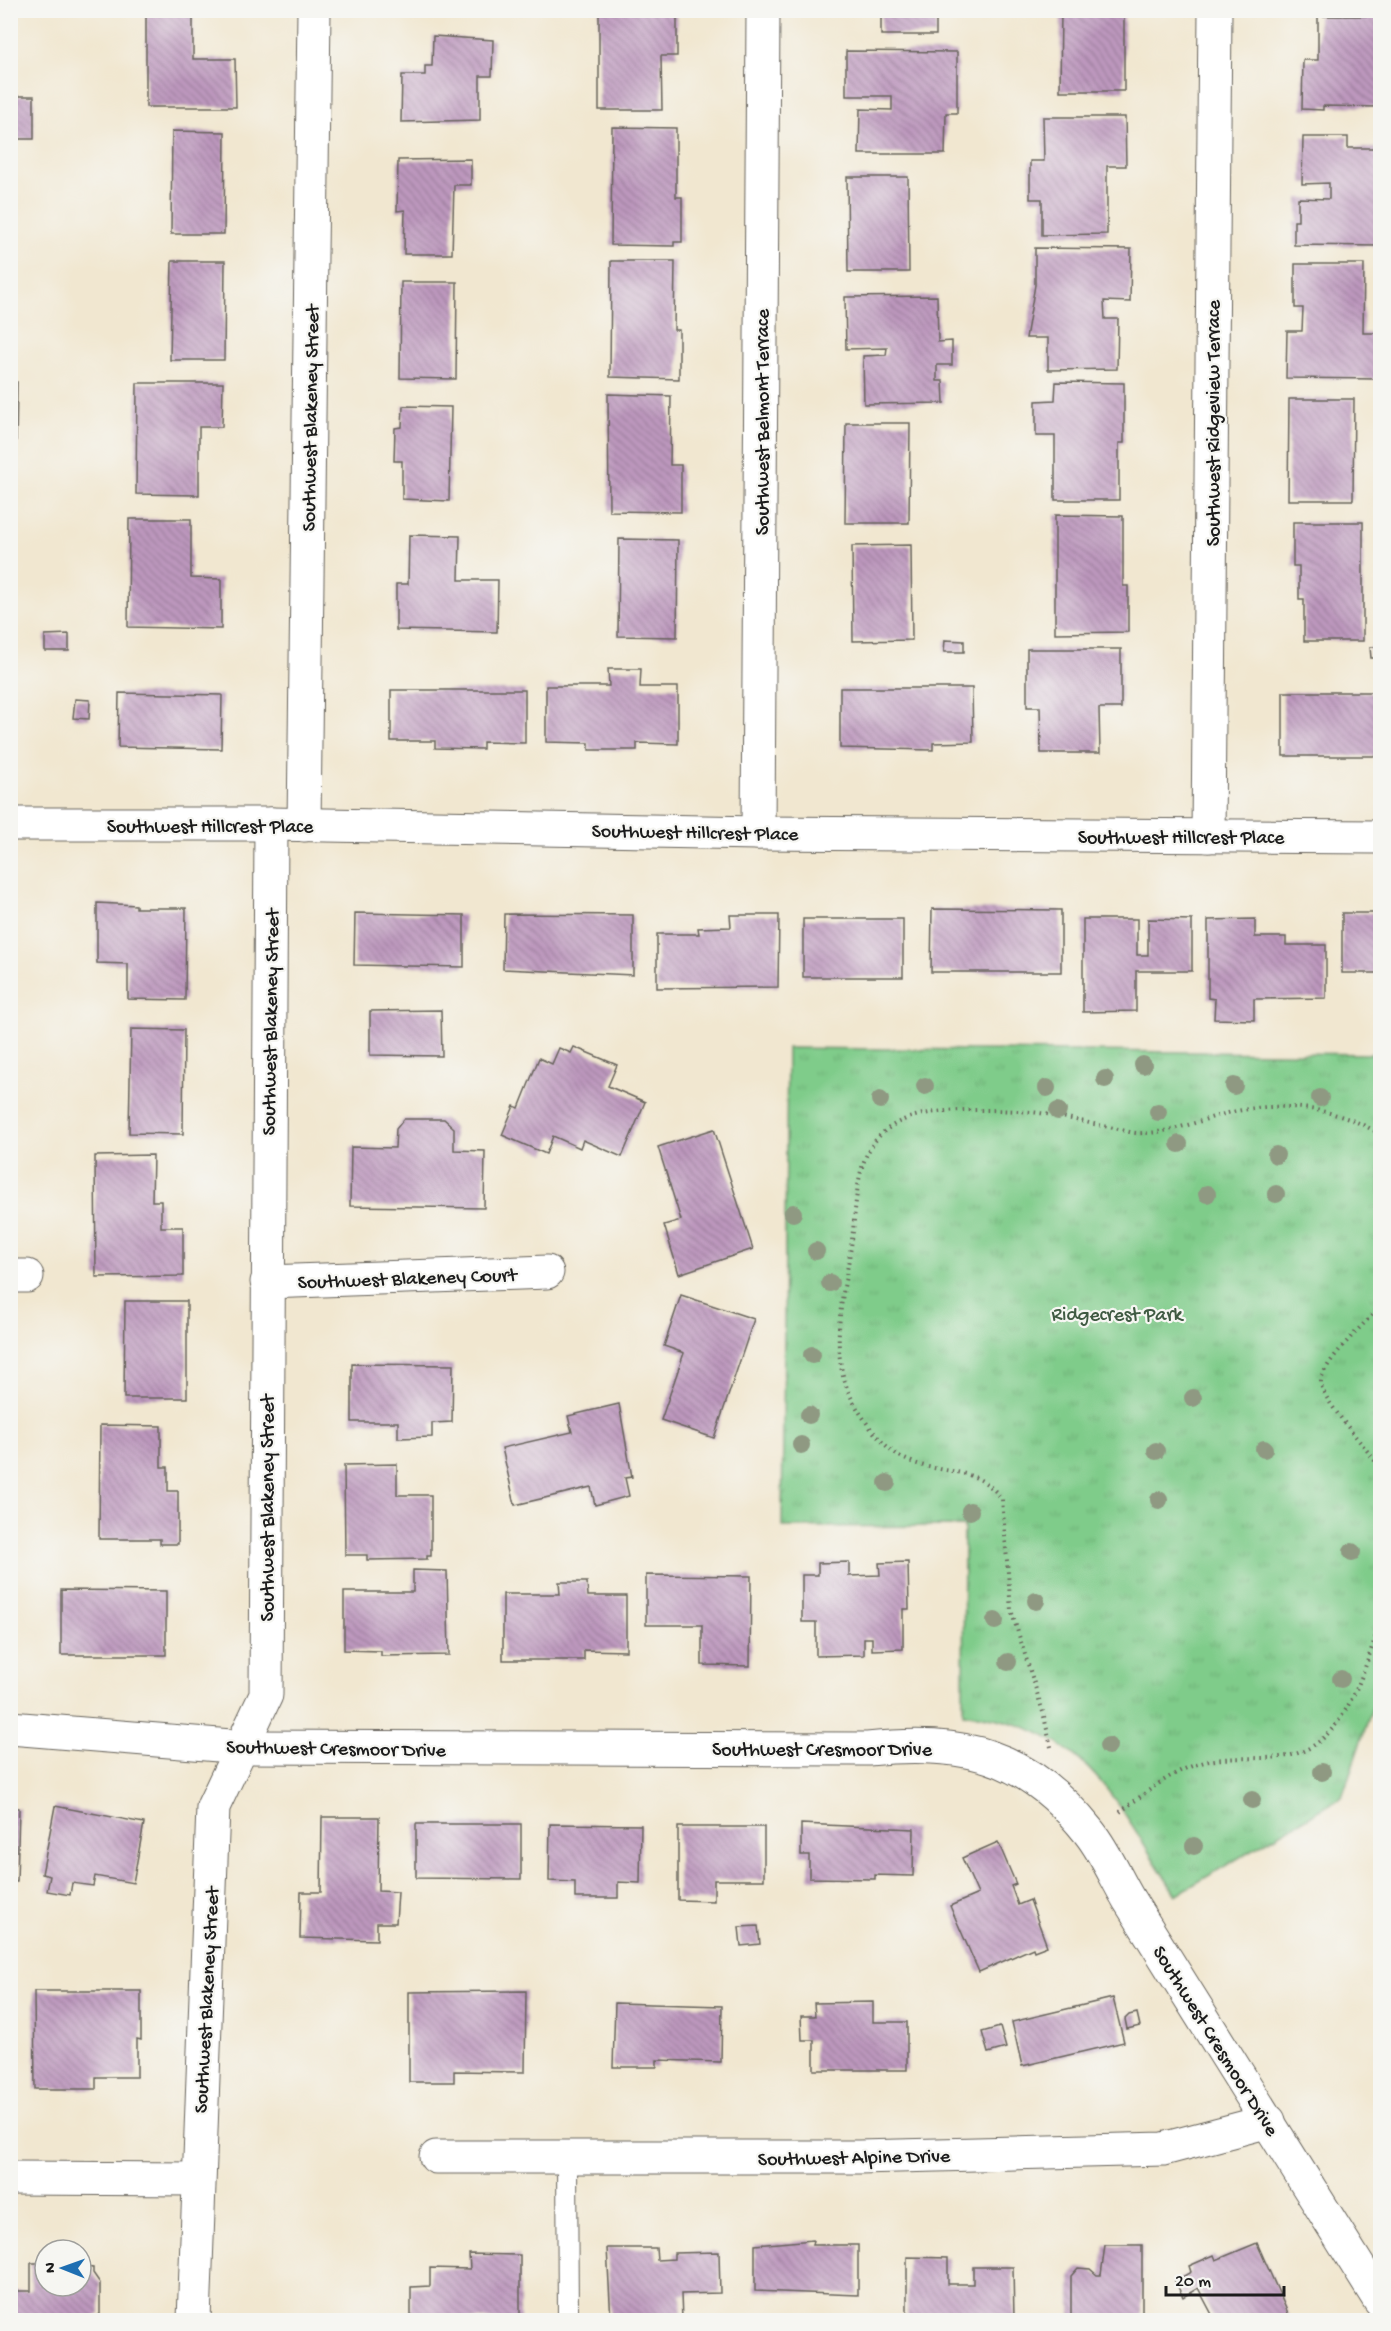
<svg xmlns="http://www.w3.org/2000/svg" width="1391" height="2331" viewBox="0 0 1391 2331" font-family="'Gochi Hand',sans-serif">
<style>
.park{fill:url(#park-tufts);stroke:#4e7453;stroke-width:1.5}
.building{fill:url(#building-back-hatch)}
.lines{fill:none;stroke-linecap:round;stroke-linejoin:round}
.service-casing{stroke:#67635b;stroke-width:22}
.minor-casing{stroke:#67635b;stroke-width:35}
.path{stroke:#67635b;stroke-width:4;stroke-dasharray:1.5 4.5;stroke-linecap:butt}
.service{stroke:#fff;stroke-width:20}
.minor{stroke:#fff;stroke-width:33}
.tree{fill:#8f9982}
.labels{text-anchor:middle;stroke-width:4.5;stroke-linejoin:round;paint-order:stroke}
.street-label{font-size:20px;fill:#1c1c1c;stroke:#f6f6f2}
.park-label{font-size:20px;fill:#3f5a42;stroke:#f6f6f2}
</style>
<defs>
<pattern id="park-tufts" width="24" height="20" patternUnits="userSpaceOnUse" patternTransform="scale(1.5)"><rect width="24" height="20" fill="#7fcc8a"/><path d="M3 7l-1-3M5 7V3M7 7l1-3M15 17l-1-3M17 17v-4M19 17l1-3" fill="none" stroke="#6daf76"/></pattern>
<pattern id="building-back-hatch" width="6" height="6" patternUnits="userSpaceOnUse" patternTransform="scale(1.5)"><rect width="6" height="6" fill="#bd98be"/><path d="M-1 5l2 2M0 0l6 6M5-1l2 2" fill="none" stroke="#997b9a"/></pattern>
</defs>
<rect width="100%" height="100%" fill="#f6f6f2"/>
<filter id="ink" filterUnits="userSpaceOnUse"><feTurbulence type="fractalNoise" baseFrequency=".0167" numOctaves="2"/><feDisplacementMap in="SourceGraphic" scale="12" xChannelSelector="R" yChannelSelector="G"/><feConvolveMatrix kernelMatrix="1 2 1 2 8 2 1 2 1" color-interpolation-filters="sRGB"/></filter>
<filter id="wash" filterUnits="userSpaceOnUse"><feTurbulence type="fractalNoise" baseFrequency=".008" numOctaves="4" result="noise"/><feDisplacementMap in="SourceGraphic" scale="24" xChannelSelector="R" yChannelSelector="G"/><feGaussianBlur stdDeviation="1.35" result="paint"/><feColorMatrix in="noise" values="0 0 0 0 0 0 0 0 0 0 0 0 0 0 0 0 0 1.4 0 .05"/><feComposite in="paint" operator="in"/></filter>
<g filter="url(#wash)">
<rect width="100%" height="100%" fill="#f1e7d0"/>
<path class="park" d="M787,1048L1380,1054V1685L1342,1797L1176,1895C1114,1800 1089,1727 963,1713L964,1526L782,1527Z"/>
<g id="blocks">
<g class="building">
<polygon points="146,10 193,10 193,59 235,59 236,107 146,107"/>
<polygon points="599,10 677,10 677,56 661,56 662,110 599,110"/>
<rect x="881" y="10" width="55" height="25"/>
<polygon points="1061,10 1124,10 1124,91 1060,91"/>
<polygon points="1318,16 1380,16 1380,107 1323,106 1323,110 1302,109 1303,60 1318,60"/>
<polygon points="433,36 493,40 492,76 480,76 480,120 401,122 402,75 425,75 425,66 432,66"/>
<polygon points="846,51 957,52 957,113 946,113 945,154 859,154 860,109 892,110 892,96 846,96"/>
<rect x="10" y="96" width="24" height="43"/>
<polygon points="1043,117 1125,117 1126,166 1107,166 1107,234 1042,235 1042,199 1030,199 1030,161 1044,161"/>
<polygon points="612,127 676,128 676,197 682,197 682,242 674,242 674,246 611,245"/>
<polygon points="172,131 225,132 224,234 171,234"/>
<polygon points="1303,137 1348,137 1348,148 1380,148 1380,246 1294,245 1294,221 1298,221 1298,198 1329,199 1329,183 1302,184"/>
<polygon points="471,159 471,185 454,185 452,254 404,254 405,210 397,211 398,160"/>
<polygon points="847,177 908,177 909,272 848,272"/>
<polygon points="1035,248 1131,249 1130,302 1104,301 1105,319 1118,319 1117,369 1048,370 1048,338 1026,338 1035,285"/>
<polygon points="172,261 225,261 224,360 170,360"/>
<polygon points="611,261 675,261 674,330 679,330 679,379 610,377"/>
<polygon points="1295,264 1364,264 1363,333 1380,333 1380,379 1286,378 1287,331 1302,331 1303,308 1295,308"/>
<polygon points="401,282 457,282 456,379 400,378"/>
<polygon points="937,296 938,342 952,341 952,365 937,365 937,381 943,381 944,403 864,404 863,356 886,355 887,348 846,349 845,297"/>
<polygon points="10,382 17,382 16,452 10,452"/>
<polygon points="1056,382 1124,383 1124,443 1119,443 1119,500 1055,500 1055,436 1036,436 1036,401 1055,400"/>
<polygon points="137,383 223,383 222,427 199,427 199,495 136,494"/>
<polygon points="608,394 671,396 670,465 681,465 681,512 609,511"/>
<polygon points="1289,399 1354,399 1353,500 1288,500"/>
<polygon points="403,406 451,407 449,501 402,499 402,461 394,461 395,428 402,427"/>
<polygon points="846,423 910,423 909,523 845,523"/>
<polygon points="1055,515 1123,516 1123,586 1128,586 1128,632 1055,633"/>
<polygon points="129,519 191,519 191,578 221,579 221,629 128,627"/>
<polygon points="1293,522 1363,522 1363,641 1304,641 1304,599 1299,599 1299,566 1293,566"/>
<rect x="10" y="533" width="3" height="38"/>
<polygon points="409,535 460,536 459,580 498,580 497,632 396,630 396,584 408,584"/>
<polygon points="619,539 678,540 677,637 618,636"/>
<polygon points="911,545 912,640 853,641 852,546"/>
<polygon points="69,634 69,651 45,651 45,635"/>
<polygon points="945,640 964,641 964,652 944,652"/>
<polygon points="1370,647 1380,647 1380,658 1371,658"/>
<polygon points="1027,649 1121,649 1121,708 1099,708 1100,753 1041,753 1040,707 1027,707"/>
<polygon points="608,669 641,669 640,687 678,687 678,744 637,743 637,750 589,750 589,743 546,742 546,686 609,686"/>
<polygon points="1374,678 1380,678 1380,756 1283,756 1283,692 1374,692"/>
<polygon points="840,688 972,688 973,742 933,743 933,750 840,748"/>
<polygon points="391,690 525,690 525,743 483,742 483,749 435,748 435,741 391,741"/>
<polygon points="119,693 222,695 221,749 118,747"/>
<polygon points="75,699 90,700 89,719 73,718"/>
<polygon points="97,903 136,905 136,908 186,908 185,1000 128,999 128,964 97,963"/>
<polygon points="932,909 1061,910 1061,972 931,972"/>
<polygon points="355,913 464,915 464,967 354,965"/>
<rect x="1342" y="913" width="38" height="60"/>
<polygon points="504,914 633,915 633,975 503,969"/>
<polygon points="730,915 779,915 778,987 657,988 657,934 699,934 698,928 731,927"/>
<rect x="803" y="919" width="100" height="58"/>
<polygon points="1083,919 1137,919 1137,955 1148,955 1148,919 1192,920 1192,971 1136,971 1136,1011 1083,1012"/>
<polygon points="1255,919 1255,937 1286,937 1286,945 1326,945 1326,998 1254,999 1254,1020 1214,1019 1215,999 1208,998 1208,920"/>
<polygon points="441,1010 442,1056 370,1055 370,1011"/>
<polygon points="131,1029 184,1030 183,1134 129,1133"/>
<polygon points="574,1047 617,1065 608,1086 645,1102 622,1157 583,1140 580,1148 553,1136 546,1154 502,1135 514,1106 519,1108 539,1058 552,1064 559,1048 571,1053"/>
<polygon points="404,1119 444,1119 454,1128 454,1150 485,1151 484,1208 350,1206 351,1147 395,1148 396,1129"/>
<polygon points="714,1129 753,1249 679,1274 664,1225 681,1220 658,1147"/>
<polygon points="153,1155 152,1201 161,1201 161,1227 183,1227 183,1276 96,1277 95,1156"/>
<polygon points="681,1295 754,1319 714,1438 661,1420 684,1353 664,1346"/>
<polygon points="125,1301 187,1301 187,1398 124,1398"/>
<polygon points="352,1364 453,1365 452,1422 432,1423 432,1437 398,1438 398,1422 352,1422"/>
<polygon points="619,1404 632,1477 625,1478 629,1496 595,1505 591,1487 515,1505 502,1448 572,1432 568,1416"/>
<polygon points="100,1425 161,1426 161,1467 168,1467 168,1491 178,1491 178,1544 160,1544 160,1539 99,1539"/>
<polygon points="397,1464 397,1495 431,1495 431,1556 427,1556 427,1559 367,1560 367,1555 345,1555 344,1465"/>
<polygon points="849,1562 849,1576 880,1575 879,1563 908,1562 909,1609 903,1609 903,1649 872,1650 872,1638 864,1638 864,1655 816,1656 816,1622 802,1622 802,1575 818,1575 818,1563"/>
<polygon points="413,1570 447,1571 449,1655 381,1656 381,1651 344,1650 344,1592 413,1592"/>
<polygon points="646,1575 751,1576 750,1666 702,1665 702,1625 646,1625"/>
<polygon points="559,1582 587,1582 588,1596 626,1596 626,1651 584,1650 584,1660 503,1660 503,1594 560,1594"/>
<polygon points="61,1590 166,1591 166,1655 61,1655"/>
<polygon points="55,1806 144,1823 133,1883 95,1876 93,1886 72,1883 70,1895 47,1891 50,1876 42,1874"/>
<polygon points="10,1808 19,1808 17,1882 10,1882"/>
<polygon points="322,1817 379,1817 378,1891 398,1892 396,1923 377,1923 377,1940 300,1938 301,1892 321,1892"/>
<polygon points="416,1824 521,1824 521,1879 416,1878"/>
<polygon points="550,1824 641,1825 640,1883 618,1882 618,1898 575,1898 575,1882 549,1881"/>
<polygon points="801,1824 914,1829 913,1876 875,1875 875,1879 809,1878 809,1855 801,1855"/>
<polygon points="678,1827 764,1827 764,1880 714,1880 714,1901 678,1900"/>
<polygon points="998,1842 1016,1884 1011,1886 1018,1905 1030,1900 1047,1946 1034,1951 1033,1948 979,1972 950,1906 978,1894 962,1858"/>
<polygon points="758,1926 760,1944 741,1946 739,1927"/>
<polygon points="34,1991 141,1991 141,2040 137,2039 137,2077 96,2077 96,2089 35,2089"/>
<polygon points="526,1991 525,2072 454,2071 454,2082 409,2082 409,1992"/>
<polygon points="1113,1998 1124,2042 1022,2066 1012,2022"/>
<polygon points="873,2002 873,2022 907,2022 907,2070 814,2070 814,2040 802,2040 801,2016 815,2016 814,2003"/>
<polygon points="615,2003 722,2006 721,2062 657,2060 657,2067 613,2067"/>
<polygon points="1137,2013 1140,2026 1127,2029 1125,2019 1129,2015"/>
<polygon points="1000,2027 1006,2048 988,2053 982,2032"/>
<polygon points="813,2240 812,2245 858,2245 858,2295 755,2291 755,2245"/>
<polygon points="1257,2243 1291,2320 1215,2320 1198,2288 1183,2297 1175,2281 1191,2272 1189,2266 1214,2255 1216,2260"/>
<polygon points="1105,2245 1142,2245 1142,2320 1071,2320 1071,2276 1078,2268 1090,2269 1097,2275 1101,2275"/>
<polygon points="607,2248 656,2248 657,2260 674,2259 674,2253 719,2252 720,2293 681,2294 682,2320 611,2320"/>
<polygon points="469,2254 520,2255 520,2320 411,2320 411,2287 430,2286 430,2268 470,2269"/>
<polygon points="907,2257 948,2258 948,2284 973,2284 973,2267 1013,2267 1014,2320 907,2320"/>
<polygon points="31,2263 45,2263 45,2286 81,2286 81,2263 84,2267 93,2268 93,2273 100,2283 100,2314 92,2320 10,2320 10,2291 31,2291"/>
</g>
</g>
</g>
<g filter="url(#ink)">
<use href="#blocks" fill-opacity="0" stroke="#67635b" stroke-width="1.5"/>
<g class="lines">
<g class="service-casing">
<polyline id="service" points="567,2157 568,2320"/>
</g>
<g class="minor-casing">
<g id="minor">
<polyline points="10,824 271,824 758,833 1380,837"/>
<polyline points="304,825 314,10"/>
<polyline points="758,833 763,10"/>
<polyline points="1208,836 1215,10"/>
<polyline points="10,1276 27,1276"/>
<polyline points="267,1282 547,1272"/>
<path d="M10,1728L243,1747L868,1749C964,1739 1027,1754 1089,1832C1105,1852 1116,1878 1129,1900L1380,2301"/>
<polyline points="436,2157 859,2157 1163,2149 1269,2121"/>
<polyline points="10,2178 197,2179"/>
<polyline points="194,2320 213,1807 266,1695 271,824"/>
</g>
</g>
<g class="path">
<path d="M1380,1306C1367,1322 1322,1362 1321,1382C1320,1399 1369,1450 1380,1468"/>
<path d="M1051,1747L1043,1712L1011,1610L1002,1499C975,1464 946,1476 909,1461C886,1452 865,1423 853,1401C827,1353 843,1298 851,1247C855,1220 855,1190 863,1164C879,1116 924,1111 968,1110C989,1110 1010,1110 1031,1112C1059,1115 1086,1123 1114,1128C1123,1130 1133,1134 1143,1133C1170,1133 1198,1121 1224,1114C1276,1100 1334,1106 1380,1134"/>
<path d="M1120,1812C1143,1795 1170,1772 1198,1764C1224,1755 1253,1760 1280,1757C1344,1751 1363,1673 1380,1623"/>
</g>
<use href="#service" class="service"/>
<use href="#minor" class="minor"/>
</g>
<g class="tree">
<circle cx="1143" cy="1065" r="9"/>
<circle cx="1105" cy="1079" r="9"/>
<circle cx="925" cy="1086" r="9"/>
<circle cx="1234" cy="1086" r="9"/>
<circle cx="1047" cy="1088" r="9"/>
<circle cx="1320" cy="1098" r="9"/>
<circle cx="880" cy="1100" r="9"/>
<circle cx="1058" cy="1111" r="9"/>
<circle cx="1158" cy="1112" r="9"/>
<circle cx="1179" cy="1144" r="9"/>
<circle cx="1276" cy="1155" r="9"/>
<circle cx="1207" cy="1194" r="9"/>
<circle cx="1276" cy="1194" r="9"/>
<circle cx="793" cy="1213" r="9"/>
<circle cx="816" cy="1251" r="9"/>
<circle cx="830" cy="1283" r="9"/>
<circle cx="812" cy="1355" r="9"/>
<circle cx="1193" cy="1398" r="9"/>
<circle cx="809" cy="1415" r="9"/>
<circle cx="801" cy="1445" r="9"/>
<circle cx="1264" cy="1449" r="9"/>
<circle cx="1156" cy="1451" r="9"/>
<circle cx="887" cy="1483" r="9"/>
<circle cx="1159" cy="1500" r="9"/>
<circle cx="970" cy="1511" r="9"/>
<circle cx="1352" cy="1552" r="9"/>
<circle cx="1036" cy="1601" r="9"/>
<circle cx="995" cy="1621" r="9"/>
<circle cx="1008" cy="1662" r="9"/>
<circle cx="1341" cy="1679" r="9"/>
<circle cx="1108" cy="1746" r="9"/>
<circle cx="1322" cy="1772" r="9"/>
<circle cx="1252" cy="1800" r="9"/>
<circle cx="1194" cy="1846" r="9"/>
</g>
</g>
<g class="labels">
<g class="street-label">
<text transform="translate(309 418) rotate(-89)" y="7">Southwest Blakeney Street</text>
<text transform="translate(761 422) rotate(-90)" y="7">Southwest Belmont Terrace</text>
<text transform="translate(1212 423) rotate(-90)" y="7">Southwest Ridgeview Terrace</text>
<text x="210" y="832">Southwest Hillcrest Place</text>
<text transform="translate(695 831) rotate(1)" y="7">Southwest Hillcrest Place</text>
<text x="1181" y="843">Southwest Hillcrest Place</text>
<text transform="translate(269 1022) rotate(-89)" y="7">Southwest Blakeney Street</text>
<text transform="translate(407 1277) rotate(-2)" y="7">Southwest Blakeney Court</text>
<text transform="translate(266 1508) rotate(-90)" y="7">Southwest Blakeney Street</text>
<text transform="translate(336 1747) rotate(1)" y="7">Southwest Cresmoor Drive</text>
<text x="822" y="1755">Southwest Cresmoor Drive</text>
<text transform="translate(205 2000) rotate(-87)" y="7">Southwest Blakeney Street</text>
<text transform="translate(1217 2040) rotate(58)" y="7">Southwest Cresmoor Drive</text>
<text transform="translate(854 2156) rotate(-1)" y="7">Southwest Alpine Drive</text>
</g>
<g class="park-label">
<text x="1117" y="1320">Ridgecrest Park</text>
</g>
</g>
<rect width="1391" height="2331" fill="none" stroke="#f6f6f2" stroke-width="36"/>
<g transform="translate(63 2268) rotate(271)"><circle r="28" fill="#f6f6f2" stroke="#9f9f9c" stroke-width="1.5"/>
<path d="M0-4.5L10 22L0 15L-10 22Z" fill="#1f6fb2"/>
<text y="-9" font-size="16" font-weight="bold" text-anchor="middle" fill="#1c1c1c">N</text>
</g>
<path d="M1166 2286v9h118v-9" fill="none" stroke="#1c1c1c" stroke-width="3"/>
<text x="1175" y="2286" font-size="18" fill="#1c1c1c" stroke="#f6f6f2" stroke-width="4.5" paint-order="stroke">20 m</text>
</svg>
